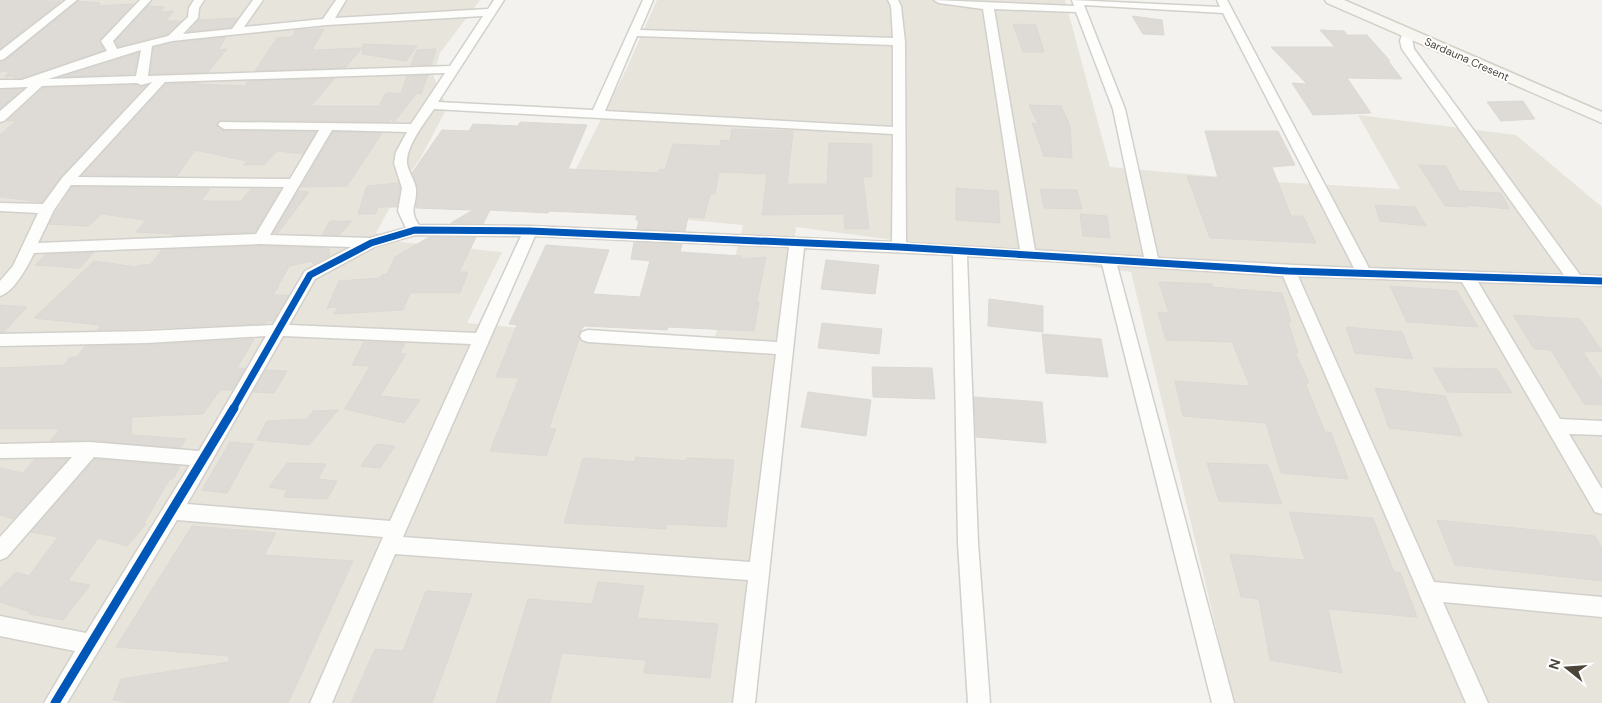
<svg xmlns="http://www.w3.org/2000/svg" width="1602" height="703" viewBox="0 0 1602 703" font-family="'DM Sans',sans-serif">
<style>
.residential{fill:#e7e4dc}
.building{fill:#dedbd6;stroke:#dcd9d4}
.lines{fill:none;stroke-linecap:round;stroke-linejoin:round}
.street-casing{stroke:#d2d0cb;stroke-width:3}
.secondary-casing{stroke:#d3cfc5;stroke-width:3}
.street{fill:#fdfdfc;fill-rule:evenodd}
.secondary{fill:#f7f6f1;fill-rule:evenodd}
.cycleway-far1-casing{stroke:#fff;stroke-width:10}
.cycleway-casing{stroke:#fff;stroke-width:12}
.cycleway-far1{stroke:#0057b8;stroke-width:7}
.cycleway{stroke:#0057b8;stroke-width:9}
.labels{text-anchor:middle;stroke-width:4;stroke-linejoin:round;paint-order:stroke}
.far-street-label{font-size:11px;fill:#4b4439;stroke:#fff}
</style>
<rect width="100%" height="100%" fill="#f4f2ee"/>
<polygon class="residential" points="0,0 480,0 440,53 433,75 447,108 420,159 405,180 376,233 401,242 502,252 467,323 713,345 743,225 556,208 626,70 657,0 1065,0 1110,167 1278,182 1400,189 1358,115 1516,135 1602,207 1602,703 1234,703 1131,272 796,227 742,703 0,703"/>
<g class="building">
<polygon points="0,0 48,0 47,1 61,1 0,49"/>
<polygon points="78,1 100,3 98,6 133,4 100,40 104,50 22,78 13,78 16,76 5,77 9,71 0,72 0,62 5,60"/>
<polygon points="148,6 165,7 160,12 174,11 165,21 182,21 167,34 118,47 115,41"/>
<polygon points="1132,16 1162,20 1164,35 1143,34"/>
<polygon points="238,18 231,27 188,32 199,20"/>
<polygon points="1013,24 1036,25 1044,52 1023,52"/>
<polygon points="324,29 312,50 362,48 345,68 255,71 277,38 292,37 296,30"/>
<polygon points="1320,30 1344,31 1347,35 1367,35 1390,61 1388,61 1402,79 1347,78 1371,113 1313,115 1292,83 1307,84 1271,47 1335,47"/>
<polygon points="226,37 218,50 227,49 208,72 150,74 154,48 172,43"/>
<polygon points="363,44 417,46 406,61 362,54"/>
<polygon points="436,49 431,65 411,65 417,50"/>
<polygon points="139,53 134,74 62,77"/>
<polygon points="428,75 421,94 417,93 394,122 391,119 389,122 220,120 216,124 217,127 224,131 316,132 303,154 277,151 264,165 244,165 247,161 195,150 177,176 82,175 166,84 199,83 198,84 245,86 248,81 335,78 311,106 379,106 386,93 401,93 407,76"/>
<polygon points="137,85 141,87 146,86 61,177 42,202 0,197 0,135 16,121 7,121 43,88"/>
<polygon points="23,89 0,109 0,92 2,90"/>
<polygon points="1523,101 1535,119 1501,121 1487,102"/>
<polygon points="1029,105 1061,106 1070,126 1072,158 1044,156 1032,123 1038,124"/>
<polygon points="520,122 587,125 568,169 657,173 660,169 665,170 673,144 719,146 721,140 730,141 732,129 793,131 787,184 827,184 829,143 872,144 872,177 863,177 869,229 845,229 844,214 762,215 767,174 719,172 715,194 710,194 704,218 688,217 685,231 637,229 639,220 636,220 637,215 549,211 548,213 490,210 483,224 451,223 473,210 416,208 418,189 412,173 442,130 469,131 473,124 518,126"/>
<polygon points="1205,131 1278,131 1295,165 1272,167 1291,216 1303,216 1316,243 1210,238 1187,176 1218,178"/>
<polygon points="333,132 382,133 347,186 301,187"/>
<polygon points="1419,165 1446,166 1459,191 1501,193 1509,209 1467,205 1468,207 1445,206"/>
<polygon points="399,183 400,188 397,207 378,207 375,214 358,214 367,186"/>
<polygon points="72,187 210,189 201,201 241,201 251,189 280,190 255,232 173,236 175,234 136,232 146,220 102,214 88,226 49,224"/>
<polygon points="956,188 998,191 1000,223 956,220"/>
<polygon points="1040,189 1077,190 1082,209 1044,208"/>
<polygon points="298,191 309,192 278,233 273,233"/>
<polygon points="1375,205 1415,207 1426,226 1380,221"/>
<polygon points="1080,214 1107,216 1110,238 1083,236"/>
<polygon points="330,221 352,221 339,235 322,235"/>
<polygon points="429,237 476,237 459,272 468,272 460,293 410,293 403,310 334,314 338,307 327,308 339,281 380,278 382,275 387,274 395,257"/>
<polygon points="634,242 682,244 680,252 741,256 741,259 766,257 757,302 759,302 754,331 668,327 667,330 584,326 578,335 579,339 549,428 556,429 546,456 490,451 519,378 496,377 517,325 509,324 546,245 609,250 593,294 640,297 650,261 631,259"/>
<polygon points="260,246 329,248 330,255 313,264 312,261 289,266 280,283 276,286 279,286 273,295 289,295 273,321 267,321 265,324 97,330 100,325 34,318 94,261 136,267 138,265 150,265 162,250"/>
<polygon points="94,252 80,268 35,265 46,254"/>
<polygon points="826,260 879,265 875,294 821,289"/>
<polygon points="1159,282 1212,284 1213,287 1282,293 1291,322 1288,322 1298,353 1295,353 1309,383 1305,383 1325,432 1331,432 1348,479 1281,473 1266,423 1183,416 1175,381 1250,386 1232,342 1166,340 1158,312 1169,313"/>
<polygon points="1390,286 1457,291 1478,327 1407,322"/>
<polygon points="989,299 1043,306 1043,332 988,326"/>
<polygon points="0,305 27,307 4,332 0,332"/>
<polygon points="1513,315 1580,319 1602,351 1583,352 1602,380 1602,405 1584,404 1551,350 1534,349"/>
<polygon points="822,323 882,329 879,354 818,348"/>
<polygon points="1346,327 1402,332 1413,359 1355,353"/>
<polygon points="1042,334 1101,339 1108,377 1046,373"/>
<polygon points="254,339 237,368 245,368 232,390 220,390 203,414 132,417 131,435 186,439 180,448 90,440 50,441 60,429 0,429 0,368 64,365 70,357 77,357 85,346 147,345"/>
<polygon points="364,342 405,343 400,353 406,354 380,396 420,400 404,423 345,409 370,366 352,365"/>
<polygon points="872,367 932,368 935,399 873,397"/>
<polygon points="1433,368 1497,369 1512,393 1447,392"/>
<polygon points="266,370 287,371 274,393 253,392"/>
<polygon points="1375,388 1445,396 1462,436 1389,428"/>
<polygon points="808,392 871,400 866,436 801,427"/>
<polygon points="974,397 1042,402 1046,443 976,437"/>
<polygon points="338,410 309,445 257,440 267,421 307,419 313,411"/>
<polygon points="230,442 254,444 227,493 202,490"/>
<polygon points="376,444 395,446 380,468 361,466"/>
<polygon points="636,457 687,461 687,458 734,460 726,527 667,524 666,529 564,523 583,458 635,462"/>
<polygon points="35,459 68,459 13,519 0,515 0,468 23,473"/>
<polygon points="95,459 180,466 173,479 170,479 144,523 146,524 127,546 98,538 68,581 90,585 63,620 29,614 30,612 0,602 0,588 16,572 29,576 58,537 31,532"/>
<polygon points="287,463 326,464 318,479 337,481 327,499 284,497 287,490 269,487"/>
<polygon points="1207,463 1268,465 1282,504 1219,501"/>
<polygon points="1289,512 1373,518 1394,572 1400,572 1417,617 1328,609 1342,673 1270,660 1259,599 1241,597 1230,554 1305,560"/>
<polygon points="1437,520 1595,536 1602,549 1602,581 1455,565"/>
<polygon points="192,526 276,533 264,555 353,561 288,703 128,703 113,700 121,679 229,662 229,656 116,647"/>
<polygon points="598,582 644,586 637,618 718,624 710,678 644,673 646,660 562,653 550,703 496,703 528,599 592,604"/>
<polygon points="426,591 472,594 432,703 351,703 375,649 403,651"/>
</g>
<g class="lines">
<g class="street-casing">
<g id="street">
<polygon points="66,0 77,0 4,59 0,60 0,51"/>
<path d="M140,0H151L113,41L117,49L168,36L188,17L189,8L194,0H204L199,8L198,18L183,34L232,29L253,0H263L244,27L323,19L336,0H346L335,18L488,9L494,0H504L438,102L593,110L643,0H653L640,30L893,38L891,6L888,0H898L901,6L905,42L906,243L1020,250L983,9L939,3L934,0L1074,6L1072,0L1220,7L1217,0H1227L1369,268L1564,275L1402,49L1400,41L1403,31H1411L1414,49L1580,275L1602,276V286L1478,282L1560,419L1602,421V435L1569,434L1602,489V514L1595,512L1462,282L1298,276L1434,582L1602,597V617L1443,602L1488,703H1466L1283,276L1117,265L1234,703H1212L1102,264L967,256L978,543L990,703H968L958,543L953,255L804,248L755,703H733L748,580L395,554L332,703H310L383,537L177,520L67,703H44L75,651L0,636V616L86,633L190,465L94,457L7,557L0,560V537L72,457L0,458V444L90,442L199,451L266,336L147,343L0,346V334L147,331L273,325L305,271L351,247L260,244L34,253C28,266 14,292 0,296V281L13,266L38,213L0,211V203L43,204L62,178L152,82L141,85L137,83L42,86L4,121L0,122V111L28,87L0,88V80H22L107,51L101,41ZM1084,5L1223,13L1354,268L1158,258L1125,109ZM994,9L1076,12L1113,109L1144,257L1035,250ZM483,16L450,66L148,76L152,46L172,41L327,25ZM637,36L893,45V127L605,111ZM141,50L136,76L48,79ZM445,73L411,124L220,122L218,125L224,129L319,130L290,179L78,177L165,82ZM434,109L893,134L892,242L530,226L419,225C408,209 417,206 416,189C415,180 408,172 407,163C406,146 425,122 434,109ZM332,130L407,132L396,152L394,163L402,188L398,211L406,228L370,238L270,235ZM71,185L284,187L256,234L38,243L54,210ZM415,235L521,236L476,333L289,325L315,279L376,246ZM535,236L789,247L777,342L588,330L582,332L580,336L582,340L588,342L776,354L750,562L403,537ZM283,336L471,344L390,521L187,504Z"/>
</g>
</g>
<g class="secondary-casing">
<polygon id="secondary" points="1325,0 1344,0 1602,112 1602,123 1327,3"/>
</g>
<use href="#street" class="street"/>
<use href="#secondary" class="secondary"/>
<g class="cycleway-far1-casing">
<polyline id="cycleway-far1" points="233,409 310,275 371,243 415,230 530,231 899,247 1288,271 1602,281"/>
</g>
<g class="cycleway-casing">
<polyline id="cycleway" points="55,703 234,408"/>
</g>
<use href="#cycleway-far1" class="cycleway-far1"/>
<use href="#cycleway" class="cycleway"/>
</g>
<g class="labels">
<g class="far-street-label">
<text transform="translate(1467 59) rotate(24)" y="4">Sardauna Cresent</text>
</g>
</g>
<g transform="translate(1567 668) rotate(287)" stroke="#ffffff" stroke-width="4" paint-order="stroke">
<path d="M0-4L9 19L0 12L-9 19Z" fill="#4b4439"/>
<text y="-8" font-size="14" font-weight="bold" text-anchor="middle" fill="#4b4439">N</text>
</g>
</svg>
